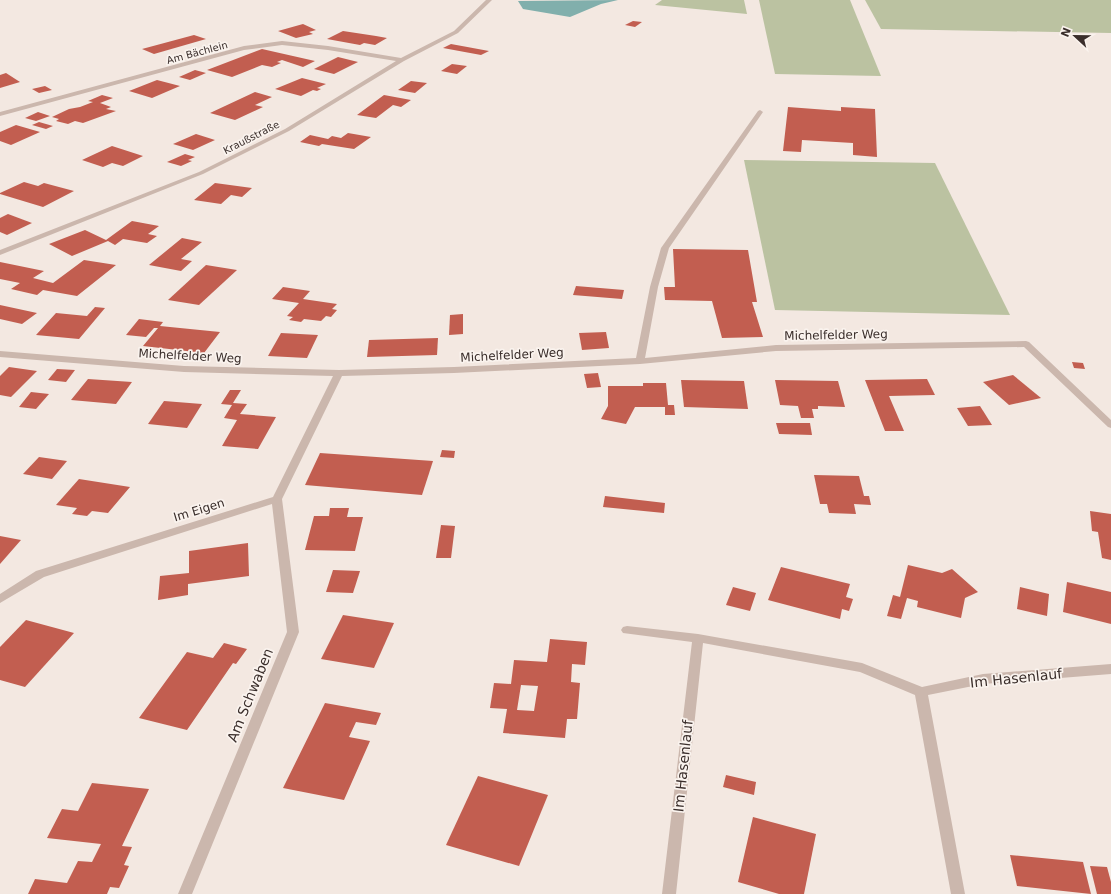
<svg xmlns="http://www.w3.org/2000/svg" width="1111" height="894" viewBox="0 0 1111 894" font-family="'DejaVu Sans',sans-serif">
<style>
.green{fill:#bbc2a1}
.water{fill:#81afac}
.building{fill:#c25e50;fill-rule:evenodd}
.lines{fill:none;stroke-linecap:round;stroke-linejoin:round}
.minor{fill:#cbb7ad;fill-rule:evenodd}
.labels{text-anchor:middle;stroke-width:3.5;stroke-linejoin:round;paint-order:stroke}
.far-street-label{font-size:10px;fill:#3a2e2b;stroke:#faf3ee}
.street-label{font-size:12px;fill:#3a2e2b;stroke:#faf3ee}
.near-street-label{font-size:14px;fill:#3a2e2b;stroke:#faf3ee}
</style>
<rect width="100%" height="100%" fill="#f3e8e1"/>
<g class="green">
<polygon points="662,0 744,0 747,14 655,5"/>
<polygon points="759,0 850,0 881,76 775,74"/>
<polygon points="865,0 1111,0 1111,33 881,29"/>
<polygon points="744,160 935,163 1010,315 775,310"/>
</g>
<polygon class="water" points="618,0 601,4 570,17 523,9 518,1"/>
<g class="building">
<polygon points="633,21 642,22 635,27 625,25"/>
<polygon points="303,24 316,30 309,32 313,34 296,38 278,31"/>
<polygon points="343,31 376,36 387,38 375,45 364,43 360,45 327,39"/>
<polygon points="194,35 206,39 154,54 142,49"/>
<polygon points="451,44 489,51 481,55 443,48"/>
<polygon points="262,49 315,61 303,67 282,60 277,62 281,63 272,67 262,65 232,77 207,70"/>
<polygon points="338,57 358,62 334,74 314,69"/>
<polygon points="452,64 467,66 457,74 441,71"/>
<polygon points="195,70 206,73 190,80 179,77"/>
<polygon points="6,73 20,82 0,88 0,75"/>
<polygon points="302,78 326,84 317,88 321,89 317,91 313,90 301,96 275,89"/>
<polygon points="157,80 180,86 152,98 129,91"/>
<polygon points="411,81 427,83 415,93 398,90"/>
<polygon points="45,86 52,90 39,93 32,89"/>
<polygon points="255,92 272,97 255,105 263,107 235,120 210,113"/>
<polygon points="102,95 113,98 100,103 111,107 106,109 116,111 83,123 75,121 68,124 56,121 59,119 52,117 69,109 80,107 93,102 88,101"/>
<polygon points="384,95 411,100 401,107 393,105 376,118 357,115"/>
<polygon points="788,107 841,111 841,107 875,109 877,157 853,155 853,143 802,140 801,152 783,151"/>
<polygon points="38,112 50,116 36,121 25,118"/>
<polygon points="39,122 53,126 46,129 32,125"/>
<polygon points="16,125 40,132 11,145 0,141 0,132"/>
<polygon points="348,133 371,137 354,149 322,144 319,146 300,142 310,135 328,139 332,136 341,138"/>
<polygon points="196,134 215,140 193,150 173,144"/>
<polygon points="112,146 143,156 123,166 112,163 103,167 82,160"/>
<polygon points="185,154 195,157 188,160 192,161 181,166 167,162"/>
<polygon points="24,182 38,186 44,183 74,191 43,207 0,194 0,193"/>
<polygon points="215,183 252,188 242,197 231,195 221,204 194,200"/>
<polygon points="8,214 32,223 7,235 0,232 0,218"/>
<polygon points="132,221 159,226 148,234 157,236 147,243 123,239 115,245 108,241 72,256 49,244 85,230 106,240"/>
<polygon points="182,238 202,242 181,259 192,261 181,271 149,265"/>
<polygon points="673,249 748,250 757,302 752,302 763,337 722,338 712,301 665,300 664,287 675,287"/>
<polygon points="84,260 116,265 77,296 43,290 37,295 11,289 20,283 0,279 0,262 44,271 33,278 53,283"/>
<polygon points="206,265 237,270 199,305 168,300"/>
<polygon points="576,286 624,290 622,299 573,295"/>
<polygon points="283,287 310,291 303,299 337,304 332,309 337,310 331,317 326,316 321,321 304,319 301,322 289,320 293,317 287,316 299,303 272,299"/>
<polygon points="0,305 37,313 22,324 0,319"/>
<polygon points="95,307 105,308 79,339 36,335 56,313 87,316"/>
<polygon points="463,314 463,334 449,335 450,315"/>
<polygon points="139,319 163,322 160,326 220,332 204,353 143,346 158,328 154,328 146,337 126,335"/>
<polygon points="606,332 609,348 582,350 579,333"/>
<polygon points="281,333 318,335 307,358 268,356"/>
<polygon points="438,338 437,355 367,357 369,340"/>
<polygon points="1072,362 1083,363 1085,369 1074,368"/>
<polygon points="9,367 37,371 11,397 0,395 0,376"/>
<polygon points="57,369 75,370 66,382 48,380"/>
<polygon points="598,373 601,387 587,388 584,374"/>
<polygon points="1013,375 1041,398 1009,405 983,382"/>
<polygon points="88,379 132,382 116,404 71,400"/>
<polygon points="927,379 935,395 889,396 904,431 885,431 865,380"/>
<polygon points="681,380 744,381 748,409 684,407"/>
<polygon points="775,380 838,381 845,407 818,406 818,409 812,409 814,418 801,418 798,406 780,405"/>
<polygon points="643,383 666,383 668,405 674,405 675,415 665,415 665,407 635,407 626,424 601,419 608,406 608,386 643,386"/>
<polygon points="230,390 241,390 233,403 247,404 240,414 276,417 258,449 222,446 237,420 224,418 232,405 221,404"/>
<polygon points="31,392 49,394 36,409 19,407"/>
<polygon points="164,401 202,404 187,428 148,424"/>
<polygon points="980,406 992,425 968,426 957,408"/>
<polygon points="776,423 810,423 812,435 779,434"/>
<polygon points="442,450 455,451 454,458 440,457"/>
<polygon points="320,453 433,461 422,495 305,485"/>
<polygon points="39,457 67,461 52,479 23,474"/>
<polygon points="814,475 859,476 864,496 869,496 871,505 854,504 856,514 829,513 827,504 820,504"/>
<polygon points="79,479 130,487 108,513 92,511 87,516 72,514 77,508 56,505"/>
<polygon points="605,496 665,503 664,513 603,507"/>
<polygon points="330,508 349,508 347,517 363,517 355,551 305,550 314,516 329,516"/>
<polygon points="1090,511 1111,514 1111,560 1102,558 1098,532 1092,531"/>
<polygon points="441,525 455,526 451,558 436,558"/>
<polygon points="0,536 21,540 0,564"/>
<polygon points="248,543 249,576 188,584 188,595 158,600 160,576 189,573 189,551"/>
<polygon points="908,565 942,573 952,569 978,592 965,598 961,618 917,607 918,601 907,598 901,619 887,616 893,595 900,597"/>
<polygon points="781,567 850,584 846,597 853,599 849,611 842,609 840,619 768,600"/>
<polygon points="333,570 360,571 353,593 326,592"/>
<polygon points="1067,582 1111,592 1111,624 1063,612"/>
<polygon points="733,587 756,593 750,611 726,605"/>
<polygon points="1020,587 1049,594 1047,616 1017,609"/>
<polygon points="343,615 394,623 374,668 321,659"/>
<polygon points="26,620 74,633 25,687 0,680 0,647"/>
<path d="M550,639L587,642L585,665L572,664L571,682L580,683L577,719H567L565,738L503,733L507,709L490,708L494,683L511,684L514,660L547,662ZM521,685L538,686L534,711L517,710Z"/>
<polygon points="224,643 247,649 236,664 233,663 187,730 139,718 187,652 213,658"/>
<polygon points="325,703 381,713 376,725 356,722 349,737 370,741 344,800 283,788"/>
<polygon points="726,775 756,782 754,795 723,787"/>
<polygon points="478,776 548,795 519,866 446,845"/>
<polygon points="92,783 149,789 122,846 132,847 124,865 129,866 119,888 110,887 107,894 28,894 35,879 67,883 78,861 92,862 101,844 47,838 62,809 78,811"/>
<polygon points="753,817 816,834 804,894 779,894 738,882"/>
<polygon points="1010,855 1083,862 1091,894 1017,886"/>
<polygon points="1090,866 1107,867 1111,882 1111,894 1097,894"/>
</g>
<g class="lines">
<g class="minor">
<polygon points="486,0 492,0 458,33 404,61 289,131 203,174 0,255 0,250 199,172 285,129 396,61 328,50 282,45 244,50 0,116 0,112 244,46 282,41 328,46 401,58 454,31"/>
<polygon points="760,110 763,112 669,248 658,287 645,358 776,345 1026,341 1029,342 1111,420 1111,428 1108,427 1024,347 776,351 640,364 454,373 342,376 282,499 299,632 192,894 178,894 287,632 272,504 44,577 0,603 0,594 36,571 273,497 333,376 184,372 0,357 0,351 184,366 339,370 454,367 636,358 650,287 661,248 758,111"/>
<polygon points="627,626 698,634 862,663 922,687 983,674 1111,664 1111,674 983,684 928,695 965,894 951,894 915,695 860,672 703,643 676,894 662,894 692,642 623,633 621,630 623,627"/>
</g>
</g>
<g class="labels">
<g class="far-street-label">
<text transform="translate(197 52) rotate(-15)" y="4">Am Bächlein</text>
<text transform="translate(251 137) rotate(-27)" y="4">Kraußstraße</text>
</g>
<g class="street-label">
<text transform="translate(836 335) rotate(-1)" y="4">Michelfelder Weg</text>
<text transform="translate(512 355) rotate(-3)" y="4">Michelfelder Weg</text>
<text transform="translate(190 356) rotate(3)" y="4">Michelfelder Weg</text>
<text transform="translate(199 510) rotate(-17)" y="4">Im Eigen</text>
</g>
<g class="near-street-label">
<text transform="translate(1016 678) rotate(-6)" y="5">Im Hasenlauf</text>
<text transform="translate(250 695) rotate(-68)" y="5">Am Schwaben</text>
<text transform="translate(683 766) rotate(-84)" y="5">Im Hasenlauf</text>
</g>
</g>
<g transform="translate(1075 36) rotate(292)" stroke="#faf3ee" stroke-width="3" paint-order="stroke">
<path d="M0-3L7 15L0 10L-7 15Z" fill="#3a2e2b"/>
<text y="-6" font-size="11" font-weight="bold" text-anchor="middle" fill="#3a2e2b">N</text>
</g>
</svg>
